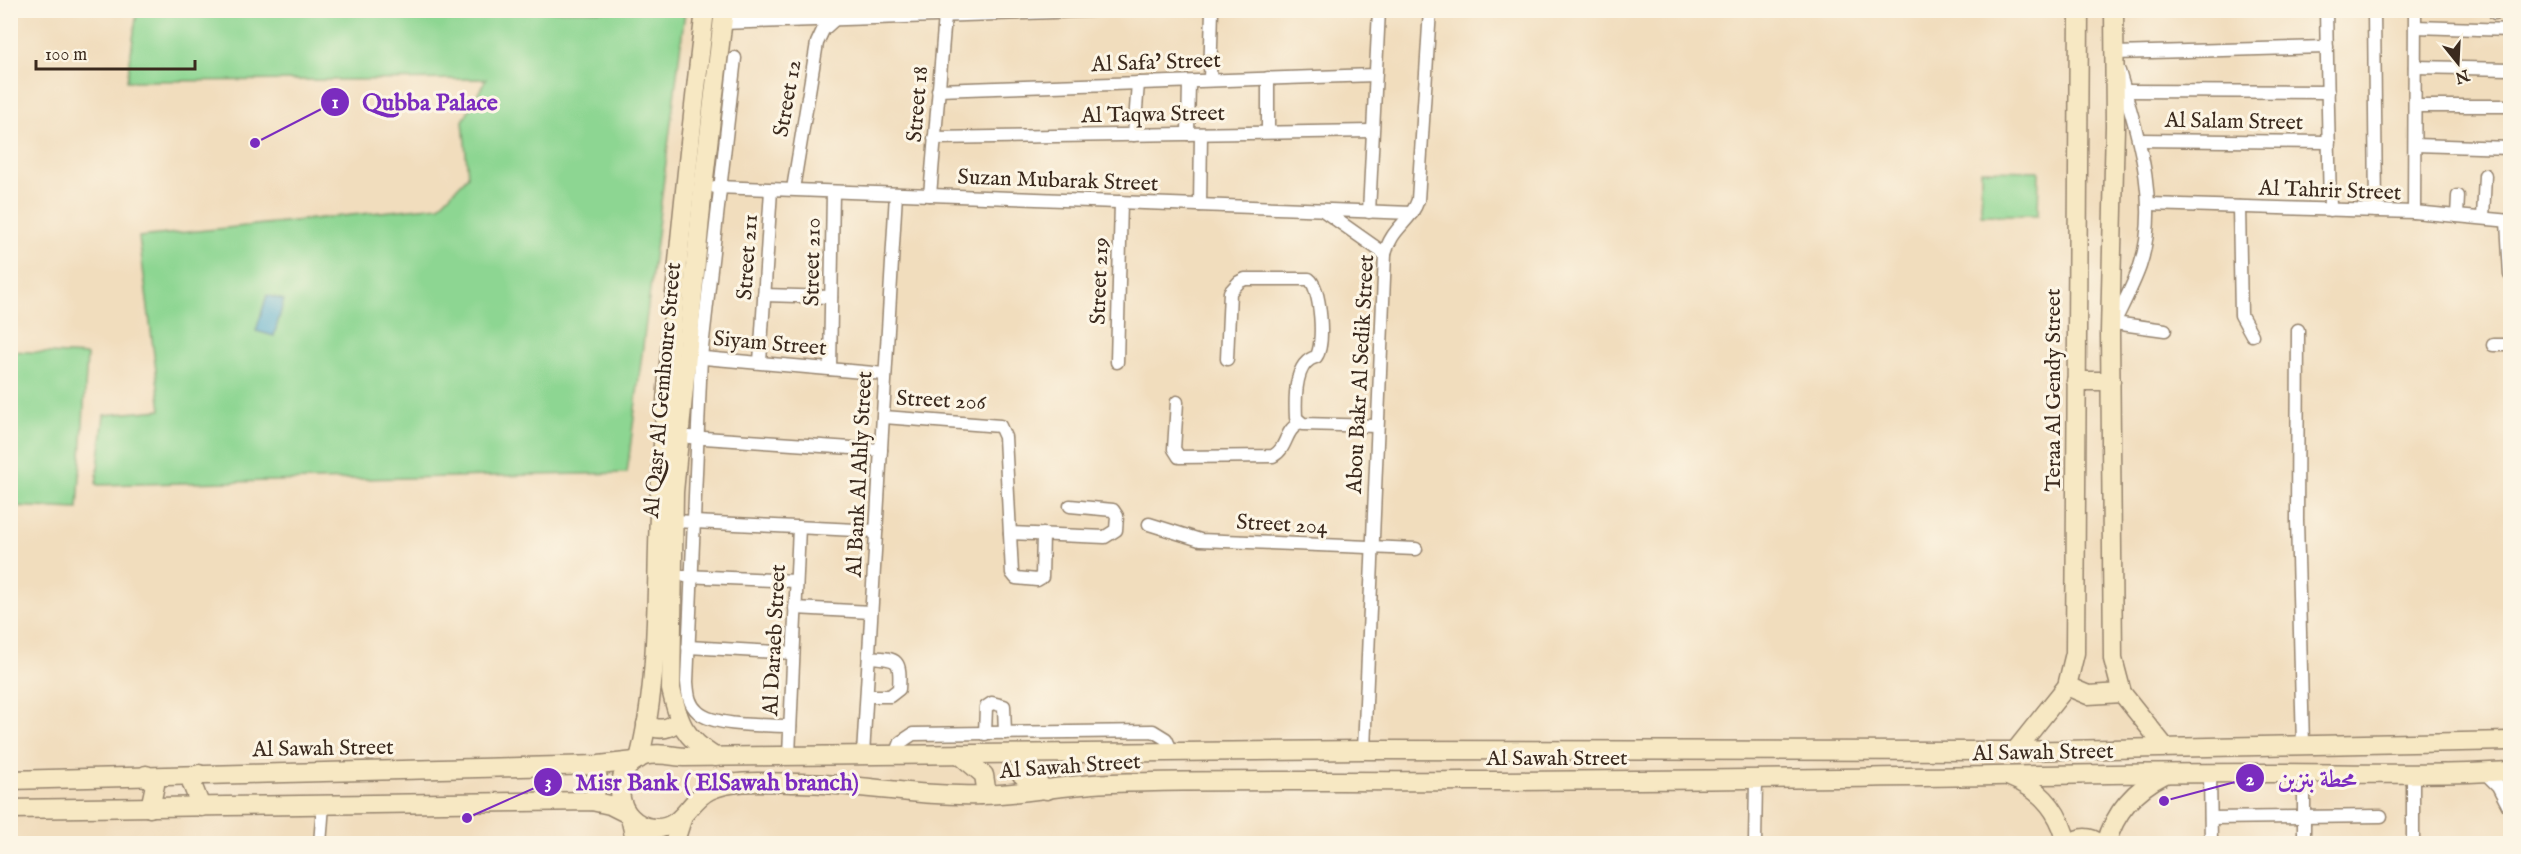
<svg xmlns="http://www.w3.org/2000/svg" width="2521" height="854" viewBox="0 0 2521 854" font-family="'IM FELL English',Amiri,serif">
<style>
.green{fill:#8dd692;stroke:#648058;stroke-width:1.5}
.water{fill:#4ea8cb;stroke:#446974;stroke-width:1.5}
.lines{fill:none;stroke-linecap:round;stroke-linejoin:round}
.street-casing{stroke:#96846e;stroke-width:15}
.secondary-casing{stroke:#96846e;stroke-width:21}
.street{stroke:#fff;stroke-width:12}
.secondary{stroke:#f7e8c3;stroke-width:18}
.labels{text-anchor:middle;stroke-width:6;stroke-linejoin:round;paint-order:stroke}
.street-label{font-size:22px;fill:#3b2a1e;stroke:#fcf5e5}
.leader{fill:none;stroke:#7b2cbf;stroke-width:2}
.callout-dot{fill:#7b2cbf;stroke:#fcf5e5;stroke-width:2}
.mark-label{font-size:18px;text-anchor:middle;font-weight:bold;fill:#fff}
.callout-label{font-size:24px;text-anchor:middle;font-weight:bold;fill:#7b2cbf;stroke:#fcf5e5;stroke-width:6;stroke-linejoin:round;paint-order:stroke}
</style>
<rect width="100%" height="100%" fill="#fcf5e5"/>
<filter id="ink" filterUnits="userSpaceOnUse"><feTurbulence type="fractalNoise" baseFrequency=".0167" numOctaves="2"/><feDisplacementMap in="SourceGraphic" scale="12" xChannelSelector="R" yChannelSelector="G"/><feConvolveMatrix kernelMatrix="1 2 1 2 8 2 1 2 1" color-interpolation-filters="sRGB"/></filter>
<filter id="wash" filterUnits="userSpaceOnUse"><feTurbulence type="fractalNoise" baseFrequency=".008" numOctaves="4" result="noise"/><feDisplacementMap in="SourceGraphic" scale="24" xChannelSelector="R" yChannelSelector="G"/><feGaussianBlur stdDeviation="1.35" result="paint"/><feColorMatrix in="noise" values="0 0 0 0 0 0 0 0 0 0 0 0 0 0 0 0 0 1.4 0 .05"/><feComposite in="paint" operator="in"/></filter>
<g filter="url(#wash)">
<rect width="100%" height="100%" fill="#f1ddbd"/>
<g class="green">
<polygon points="137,11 685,11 627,473 96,485 104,415 161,410 139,237 439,206 468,176 463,121 486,79 127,81"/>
<polygon points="1981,170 2039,171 2038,215 1981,215"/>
<polygon points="10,351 87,355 78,509 11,506"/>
</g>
<polygon class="water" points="267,295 284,300 274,336 256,331"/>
</g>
<g filter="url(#ink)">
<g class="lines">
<g class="street-casing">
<g id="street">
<polyline points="2326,10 2330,210"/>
<polyline points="2374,10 2376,211"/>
<polyline points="2495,13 2495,10"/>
<polyline points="722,23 1111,10"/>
<polyline points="2415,27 2510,30"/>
<polyline points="2115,53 2327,47"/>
<path d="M735,58L701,357L687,682C688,693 688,703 698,712C714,727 767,725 790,726"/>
<polyline points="2415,67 2510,69"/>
<polyline points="1210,80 1212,10"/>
<polyline points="938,90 1375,75"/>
<polyline points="2125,91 2328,92"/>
<polyline points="2415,106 2510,106"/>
<polyline points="1268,132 1268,78"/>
<polyline points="1188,134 1189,82"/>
<polyline points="1134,135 1138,83"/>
<polyline points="934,138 1372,131"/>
<polyline points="2139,140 2329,142"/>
<polyline points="2415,145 2510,148"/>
<polyline points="715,187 1412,213"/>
<polyline points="793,189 817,43 823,30 834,20"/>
<polyline points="930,195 945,16"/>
<polyline points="2149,204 2414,212 2510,221"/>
<polyline points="1200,205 1201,134"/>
<polyline points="2239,207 2241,315 2252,335"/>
<polyline points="1324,211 1385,254"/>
<polyline points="1369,212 1379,10"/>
<polyline points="2414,212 2415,10"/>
<polyline points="2457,216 2458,196"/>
<polyline points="2483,218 2485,175"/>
<polyline points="2507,221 2510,275"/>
<polyline points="764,295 831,297"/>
<polyline points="2114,323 2165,330"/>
<path d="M2113,325C2122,306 2133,286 2140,266C2161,202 2137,133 2119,71"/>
<polyline points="2298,330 2297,520 2303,745"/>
<polyline points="2493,345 2510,345"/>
<polyline points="693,357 885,374"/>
<path d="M1227,359L1230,292L1239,282L1245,279H1309C1321,288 1325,345 1316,357C1294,362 1295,399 1296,418L1303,424L1377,426"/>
<polyline points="760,362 771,190"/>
<polyline points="1117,362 1121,202"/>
<polyline points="830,369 833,192"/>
<path d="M1177,402L1174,449L1179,457L1273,456C1288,448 1284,430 1300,423"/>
<polyline points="884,417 1000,426 1005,437 1012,573 1016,578 1037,580 1042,577 1043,534"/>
<polyline points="689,437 881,450"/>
<polyline points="674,521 876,531"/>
<polyline points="1149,524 1200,540 1416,549"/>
<polyline points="1010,533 1105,537 1116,530 1117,516 1113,510 1070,506"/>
<polyline points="685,576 796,581"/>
<polyline points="795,608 871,612"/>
<polyline points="688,647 793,653"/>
<path d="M867,696H890L899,689C901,658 898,659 869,657"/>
<polyline points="985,734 986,707 992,703 1004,706 1005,733"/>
<path d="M1364,750L1385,254C1391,228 1411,222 1418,200L1430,10"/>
<polyline points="789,755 799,527"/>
<polyline points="863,755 896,194"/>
<polyline points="896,755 901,742 913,734 1153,731 1166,739 1172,752"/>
<polyline points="2210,773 2211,844"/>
<polyline points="2304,773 2304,844"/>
<polyline points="2485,773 2498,786 2510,809"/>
<polyline points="2211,818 2381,816"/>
<polyline points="320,844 323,805"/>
<polyline points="1755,844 1756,780"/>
<polyline points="2413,844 2413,773"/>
</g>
</g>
<g class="secondary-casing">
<g id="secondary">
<polyline points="2114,10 2115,126 2110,332 2113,659 2122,693 2165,747"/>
<polyline points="2076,381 2111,381"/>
<polyline points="2067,686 2088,695 2122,693"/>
<path d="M646,724C658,731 668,730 678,721"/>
<path d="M2510,741L2015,751L1364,750L684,757C671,756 657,752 644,756C607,769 615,825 654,828C683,830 688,800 710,790C735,778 772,783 800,783C861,784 920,797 981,795C1025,794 1069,784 1112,783C1230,779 1349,782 1467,781C1643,781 1818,778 1994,776C2085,774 2176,773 2267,773C2348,773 2430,776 2510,771"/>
<polyline points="2015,751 2067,686 2075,653 2079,10"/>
<polyline points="959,754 984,775 986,788 981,795"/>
<polyline points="1029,754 1020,764 1022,775 1047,790"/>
<path d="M715,757C684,737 679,724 671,689L674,492L703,187L724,10"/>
<path d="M639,759C661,675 655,579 660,493C669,332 686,171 705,10"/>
<polyline points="199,774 192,784 201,807"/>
<polyline points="146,775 155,785 150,808"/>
<path d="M2010,777C2041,789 2060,811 2067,844"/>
<polyline points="10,780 599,765 635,761"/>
<polyline points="592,801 599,783 595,766"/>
<polyline points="10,809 592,801 610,805 626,813"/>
<polyline points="630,817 636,844"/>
<polyline points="674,844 682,819"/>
<path d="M2070,844C2080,836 2090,836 2100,844"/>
<path d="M2106,844C2115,811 2135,789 2165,774"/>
</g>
</g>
<use href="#street" class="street"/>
<use href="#secondary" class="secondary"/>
</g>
</g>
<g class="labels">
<g class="street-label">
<text transform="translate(1156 61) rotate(-2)" y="8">Al Safa' Street</text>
<text transform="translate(786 98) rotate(-80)" y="8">Street 12</text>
<text transform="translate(916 104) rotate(-85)" y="8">Street 18</text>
<text transform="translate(1153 113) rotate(-1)" y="8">Al Taqwa Street</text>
<text transform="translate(2234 120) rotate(1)" y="8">Al Salam Street</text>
<text transform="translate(1058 179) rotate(2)" y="8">Suzan Mubarak Street</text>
<text transform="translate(2330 189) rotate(2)" y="8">Al Tahrir Street</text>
<text transform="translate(746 257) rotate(-86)" y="8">Street 211</text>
<text transform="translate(811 262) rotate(-89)" y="8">Street 210</text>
<text transform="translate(1098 281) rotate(-88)" y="8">Street 219</text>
<text transform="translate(770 342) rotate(5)" y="8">Siyam Street</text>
<text transform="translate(1359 374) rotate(-87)" y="8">Abou Bakr Al Sedik Street</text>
<text transform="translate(661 390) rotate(-85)" y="8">Al Qasr Al Gemhoure Street</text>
<text transform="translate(2052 390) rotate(-90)" y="8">Teraa Al Gendy Street</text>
<text transform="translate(941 399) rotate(3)" y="8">Street 206</text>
<text transform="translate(858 474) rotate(-87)" y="8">Al Bank Al Ahly Street</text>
<text transform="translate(1282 523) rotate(3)" y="8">Street 204</text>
<text transform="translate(773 640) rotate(-87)" y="8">Al Daraeb Street</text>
<text transform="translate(323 747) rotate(-1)" y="8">Al Sawah Street</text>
<text transform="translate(2043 751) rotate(-1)" y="8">Al Sawah Street</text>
<text x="1557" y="765">Al Sawah Street</text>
<text transform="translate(1070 765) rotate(-4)" y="8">Al Sawah Street</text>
</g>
</g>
<path class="leader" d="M255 143L335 102M2164 801L2250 778M467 818L548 782"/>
<g class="callout-dot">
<circle cx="255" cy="143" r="6"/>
<circle cx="2164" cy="801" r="6"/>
<circle cx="467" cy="818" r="6"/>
<circle cx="335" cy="102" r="15"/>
<circle cx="2250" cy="778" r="15"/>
<circle cx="548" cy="782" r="15"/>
</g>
<g class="mark-label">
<text x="335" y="108">1</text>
<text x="2250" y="785">2</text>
<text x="548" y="788">3</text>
</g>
<g class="callout-label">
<text x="430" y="110">Qubba Palace</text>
<text x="2317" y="787">محطة بنزين</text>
<text x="717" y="790">Misr Bank ( ElSawah branch)</text>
</g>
<rect width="2521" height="854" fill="none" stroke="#fcf5e5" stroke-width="36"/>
<g transform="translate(2458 63) rotate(162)" stroke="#fcf5e5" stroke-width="4.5" paint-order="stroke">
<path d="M0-4.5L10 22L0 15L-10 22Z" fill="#3b2a1e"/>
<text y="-9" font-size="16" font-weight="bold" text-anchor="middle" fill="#3b2a1e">N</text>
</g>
<path d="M36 60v9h159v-9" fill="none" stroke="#3b2a1e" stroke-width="3"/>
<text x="45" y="60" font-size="18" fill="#3b2a1e" stroke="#fcf5e5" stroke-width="4.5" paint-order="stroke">100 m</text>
</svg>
